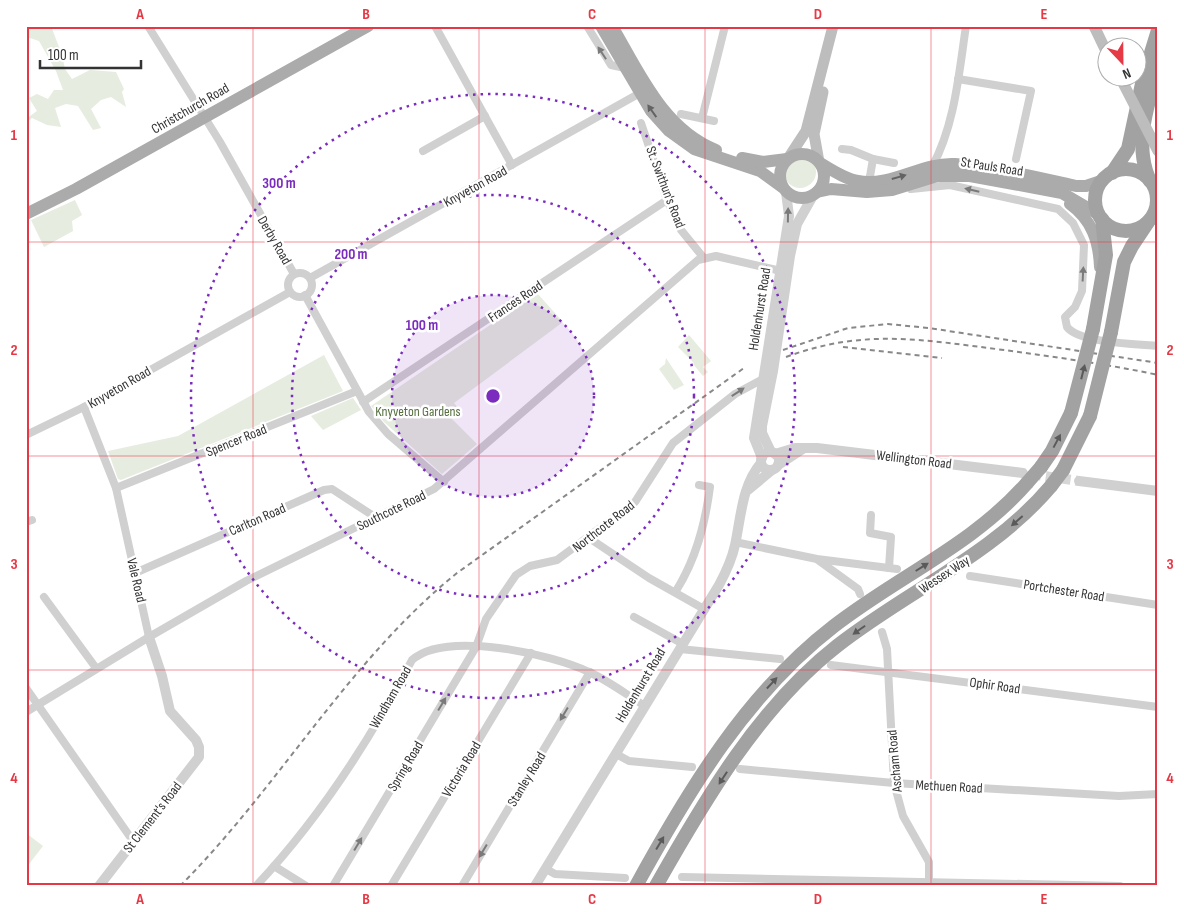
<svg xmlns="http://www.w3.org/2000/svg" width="1184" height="912" viewBox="0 0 1184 912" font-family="'Sofia Sans Condensed',sans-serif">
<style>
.green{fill:#e6ecdf}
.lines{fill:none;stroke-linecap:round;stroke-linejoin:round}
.tertiary-tunnel{stroke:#d6d6d6;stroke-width:10;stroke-dasharray:10 5;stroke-linecap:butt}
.minor{stroke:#d0d0d0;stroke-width:8}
.tertiary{stroke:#d0d0d0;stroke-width:10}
.secondary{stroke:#bdbdbd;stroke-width:11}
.primary{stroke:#ababab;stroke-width:12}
.trunk{stroke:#a2a2a2;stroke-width:14}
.rail{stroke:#888;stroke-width:2;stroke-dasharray:5 4;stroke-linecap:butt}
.secondary-bridge{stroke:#bdbdbd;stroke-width:11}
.trunk-bridge{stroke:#a2a2a2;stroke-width:14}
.oneway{fill:#7a7a7a}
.oneway2{fill:#636363}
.oneway3{fill:#5a5a5a}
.grid{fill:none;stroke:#e63946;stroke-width:1;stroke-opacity:0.55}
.ring{fill:none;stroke:#7b2cbf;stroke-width:2.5;stroke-dasharray:2.5 5}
.labels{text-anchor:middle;stroke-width:5;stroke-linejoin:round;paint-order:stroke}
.street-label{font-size:14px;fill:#333;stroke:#fff}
.park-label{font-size:14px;fill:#56703f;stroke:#fff}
.centre{fill:#7b2cbf;stroke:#fff;stroke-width:2.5}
.ring-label{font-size:15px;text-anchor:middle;font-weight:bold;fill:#7b2cbf;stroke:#fff;stroke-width:5;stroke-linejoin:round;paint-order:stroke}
.neatline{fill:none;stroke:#e63946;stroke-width:2}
.grid-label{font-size:16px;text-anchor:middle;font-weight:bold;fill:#e63946}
</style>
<rect width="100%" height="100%" fill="#fff"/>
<g class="green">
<polygon points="26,26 51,26 62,55 65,69 72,79 90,70 116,72 124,89 122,92 126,107 111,97 101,100 91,109 101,128 93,130 78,106 66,104 55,108 61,127 47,125 32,118 26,123 26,119 37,111 29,98 37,94 48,99 54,90 63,90 56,71 39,41 30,38 26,40"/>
<circle cx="800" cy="172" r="16"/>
<polygon points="75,200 82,215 72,221 73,231 44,247 31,220"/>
<polygon points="537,293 563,322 454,403 458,408 449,416 477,444 442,474 384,422 371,406"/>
<polygon points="689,335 711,361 703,367 708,372 703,376 693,364 694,363 678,347"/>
<polygon points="324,355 343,391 121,480 118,479 108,451 178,436"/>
<polygon points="666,358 684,385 674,390 659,369 665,364"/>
<polygon points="353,398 361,410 323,430 311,416"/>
<polygon points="26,833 43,846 26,868"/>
</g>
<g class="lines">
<polyline class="tertiary-tunnel" points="1031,474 1079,481"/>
<g class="minor">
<polyline points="148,26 220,142 294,274"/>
<polyline points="435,26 512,165"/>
<polyline points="587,26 611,65 625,68"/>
<polyline points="958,79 1031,91 1016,159"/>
<polyline points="681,114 714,121"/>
<polyline points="702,118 725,26"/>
<polyline points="641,123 667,200 681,230 703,257"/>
<polyline points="842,149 851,150 873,159 894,163"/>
<polyline points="423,151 485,116"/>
<path d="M932,167C955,125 959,72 966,26"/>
<polyline points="869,182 873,159"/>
<path d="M911,189L950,185L1058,209L1073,223L1084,245L1082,291L1075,307L1065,317L1067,327C1079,343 1137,344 1158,346"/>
<circle cx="300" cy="285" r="12"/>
<polyline points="310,278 640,93"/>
<polyline points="305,295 369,412 388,434 444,482"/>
<polyline points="363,402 667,200"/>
<polyline points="84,407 116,488 149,637"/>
<polyline points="26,435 84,407 290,292"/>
<polyline points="116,488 357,391"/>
<polyline points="871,515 870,533 891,537 889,568"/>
<polyline points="26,522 32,520"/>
<polyline points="589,538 649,578 704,609"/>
<polyline points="735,542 817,559 897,569"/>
<polyline points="818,560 858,589 860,594"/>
<polyline points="135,573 324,490 332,489 375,517"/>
<polyline points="970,576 1158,605"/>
<path d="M676,591C696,559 705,525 710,487L699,485"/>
<polyline points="44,597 96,668"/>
<polyline points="634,617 683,644"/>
<polyline points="882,632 887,649 894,783 903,816 929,862 929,886"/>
<polyline points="680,649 780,659"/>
<polyline points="831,665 1158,707"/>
<polyline points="26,688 133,841"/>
<polyline points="26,712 149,637 246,581 434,489 698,260 716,256 781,271"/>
<polyline points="616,754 629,761 692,767"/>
<polyline points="740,769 894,783 1119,796 1158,794"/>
<polyline points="274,866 306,886"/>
<polyline points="546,869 555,874 625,878"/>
<polyline points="682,877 1120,886"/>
<path d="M256,886C318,820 370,740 412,660C445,630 552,654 589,672C609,681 627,695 645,706"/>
<polyline points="333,886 476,647 486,619 516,575 530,566 557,560 635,502 673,443 735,394 763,379"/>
<polyline points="391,886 531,653"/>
<polyline points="462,886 590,672"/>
</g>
<g class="tertiary">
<polyline points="771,452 762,433 762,426 773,371 790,256 797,224 814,194"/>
<circle cx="770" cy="461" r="9"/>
<polyline points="775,454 795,448 817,448 1023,473"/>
<polyline points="762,458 754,438 789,216 786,192"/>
<polyline points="778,465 804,448"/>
<polyline points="1079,481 1158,491"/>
<polyline points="748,490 772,470"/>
<polyline points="99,886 199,757 199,747 196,740 170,711 162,676 149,637"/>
<path d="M535,886L719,585C726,572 732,559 735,545C741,517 742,485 761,463"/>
</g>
<g class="secondary">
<polyline points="1094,26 1106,51"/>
<polyline points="789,157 806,131 833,26"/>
<polyline points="819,162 814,134 823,92"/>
</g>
<g class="primary">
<polyline points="601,26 651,111 669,131 694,149 760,171 782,187"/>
<path d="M612,26C639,72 663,129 716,150"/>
<circle cx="802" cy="176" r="22"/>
<polyline points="742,158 763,162 787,159"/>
<path d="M820,163C832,170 845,179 858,181C892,187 922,162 955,164C991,166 1040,178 1076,186H1086L1101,181"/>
<polyline points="817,192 831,189 867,192 892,190 937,176 970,176 1062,193 1098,214"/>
<path d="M1070,204C1092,220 1099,241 1100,267"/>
<polyline points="26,214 76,189 368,26"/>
</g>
<g class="trunk">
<circle cx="1126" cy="200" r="31"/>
<polyline points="1112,173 1128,149 1143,79 1158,30"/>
<path d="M1150,181C1133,145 1148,104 1158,68"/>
<polyline points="1093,329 1106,255 1102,219"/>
<polyline points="1111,332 1124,262 1132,246 1148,222"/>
<polyline points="1041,467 1052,451 1071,413"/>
<polyline points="1063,470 1090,416"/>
<path d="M636,886C688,791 747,693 834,626C897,577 974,544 1027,483"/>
<path d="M656,886C704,801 759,707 837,646C907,591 993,555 1051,486"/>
</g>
<g class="rail">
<polyline points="843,347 942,358"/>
<polyline points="783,350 848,328 888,324 929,328 1158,363"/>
<path d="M786,357C864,328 924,340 1004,350C1055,357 1107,364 1158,375"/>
<path d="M180,886C279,787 348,661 457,573L744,368"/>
</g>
<polyline class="secondary-bridge" points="1122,81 1158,151"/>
<g class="trunk-bridge">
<polyline points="1071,413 1093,329"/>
<polyline points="1090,416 1111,332"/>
<polyline points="1027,483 1041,467"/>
<polyline points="1051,486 1063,470"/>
</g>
</g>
<defs><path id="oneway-solid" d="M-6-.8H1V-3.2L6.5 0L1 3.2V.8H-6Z" transform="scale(1.25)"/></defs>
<g class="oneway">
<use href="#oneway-solid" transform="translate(602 53) rotate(-123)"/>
<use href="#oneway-solid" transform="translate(972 190) rotate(-167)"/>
<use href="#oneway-solid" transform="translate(788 215) rotate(-89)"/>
<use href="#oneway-solid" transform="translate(1083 274) rotate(-87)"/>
<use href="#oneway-solid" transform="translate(738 392) rotate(-33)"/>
<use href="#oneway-solid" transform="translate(442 704) rotate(-59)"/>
<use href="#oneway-solid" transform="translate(564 714) rotate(121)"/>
<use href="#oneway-solid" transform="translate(358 844) rotate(-59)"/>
<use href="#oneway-solid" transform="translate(483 851) rotate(121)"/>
</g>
<g class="oneway2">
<use href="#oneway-solid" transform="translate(652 111) rotate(-125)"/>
<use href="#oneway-solid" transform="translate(899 177) rotate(-16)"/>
</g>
<g class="oneway3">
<use href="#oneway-solid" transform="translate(1083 372) rotate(-76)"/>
<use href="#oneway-solid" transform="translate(1057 441) rotate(-62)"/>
<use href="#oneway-solid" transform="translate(1017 521) rotate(139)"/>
<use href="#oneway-solid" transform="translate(922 567) rotate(-32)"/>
<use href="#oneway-solid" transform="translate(859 630) rotate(145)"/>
<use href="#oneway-solid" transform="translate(772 683) rotate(-47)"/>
<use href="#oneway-solid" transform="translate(723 778) rotate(123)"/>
<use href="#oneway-solid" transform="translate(660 843) rotate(-59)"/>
</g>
<path class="grid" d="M253,26V886M479,26V886M705,26V886M931,26V886M26,242H1158M26,456H1158M26,670H1158"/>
<circle cx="493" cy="396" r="101" fill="#7b2cbf" fill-opacity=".12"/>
<g class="ring">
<circle cx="493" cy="396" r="101"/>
<circle cx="493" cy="396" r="201"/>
<circle cx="493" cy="396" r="302"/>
</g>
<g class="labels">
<g class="street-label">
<text transform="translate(190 108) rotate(-30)" y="5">Christchurch Road</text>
<text transform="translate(992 166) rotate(9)" y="5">St Pauls Road</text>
<text transform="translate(475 186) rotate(-29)" y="5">Knyveton Road</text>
<text transform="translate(666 187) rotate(69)" y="5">St. Swithun's Road</text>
<text transform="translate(275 240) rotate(60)" y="5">Derby Road</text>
<text transform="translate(515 301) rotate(-34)" y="5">Frances Road</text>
<text transform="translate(759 309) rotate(-81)" y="5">Holdenhurst Road</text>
<text transform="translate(119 387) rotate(-30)" y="5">Knyveton Road</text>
<text transform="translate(236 440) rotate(-22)" y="5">Spencer Road</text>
<text transform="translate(914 459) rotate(7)" y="5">Wellington Road</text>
<text transform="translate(391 510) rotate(-26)" y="5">Southcote Road</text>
<text transform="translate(257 519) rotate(-24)" y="5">Carlton Road</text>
<text transform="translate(603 526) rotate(-38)" y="5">Northcote Road</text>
<text transform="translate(944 574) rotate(-33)" y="5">Wessex Way</text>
<text transform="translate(137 580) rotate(77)" y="5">Vale Road</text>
<text transform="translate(1064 590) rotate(9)" y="5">Portchester Road</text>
<text transform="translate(640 685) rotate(-59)" y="5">Holdenhurst Road</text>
<text transform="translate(995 685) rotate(8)" y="5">Ophir Road</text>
<text transform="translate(390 697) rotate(-60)" y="5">Windham Road</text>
<text transform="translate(894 761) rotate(-95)" y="5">Ascham Road</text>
<text transform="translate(405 766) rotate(-59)" y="5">Spring Road</text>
<text transform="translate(461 769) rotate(-59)" y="5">Victoria Road</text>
<text transform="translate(526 779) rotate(-59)" y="5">Stanley Road</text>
<text transform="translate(949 786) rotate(3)" y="5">Methuen Road</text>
<text transform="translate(152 817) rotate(-52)" y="5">St Clement's Road</text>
</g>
<g class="park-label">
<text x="418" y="416">Knyveton Gardens</text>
</g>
</g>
<circle cx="493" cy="396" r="8" class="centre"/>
<g class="ring-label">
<text x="279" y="188">300 m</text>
<text x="351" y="259">200 m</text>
<text x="422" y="330">100 m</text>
</g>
<rect width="1184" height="912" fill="none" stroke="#ffffff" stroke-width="55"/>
<g transform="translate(1122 62) rotate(158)"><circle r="24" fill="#ffffff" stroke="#adadad"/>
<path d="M0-4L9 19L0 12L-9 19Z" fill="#e63946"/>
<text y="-8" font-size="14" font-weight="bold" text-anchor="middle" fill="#333333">N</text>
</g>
<path d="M40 60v8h101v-8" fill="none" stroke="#333333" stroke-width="2.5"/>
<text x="48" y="60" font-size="15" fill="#333333" stroke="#ffffff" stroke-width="4" paint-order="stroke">100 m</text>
<rect x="28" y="28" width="1128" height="856" class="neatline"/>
<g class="grid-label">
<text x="140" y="19">A</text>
<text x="366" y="19">B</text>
<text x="592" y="19">C</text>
<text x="818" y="19">D</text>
<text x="1044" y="19">E</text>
<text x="14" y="140">1</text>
<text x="1170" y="140">1</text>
<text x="14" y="355">2</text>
<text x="1170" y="355">2</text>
<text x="14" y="569">3</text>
<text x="1170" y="569">3</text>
<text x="14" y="783">4</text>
<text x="1170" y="783">4</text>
<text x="140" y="904">A</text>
<text x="366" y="904">B</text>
<text x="592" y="904">C</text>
<text x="818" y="904">D</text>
<text x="1044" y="904">E</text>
</g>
</svg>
